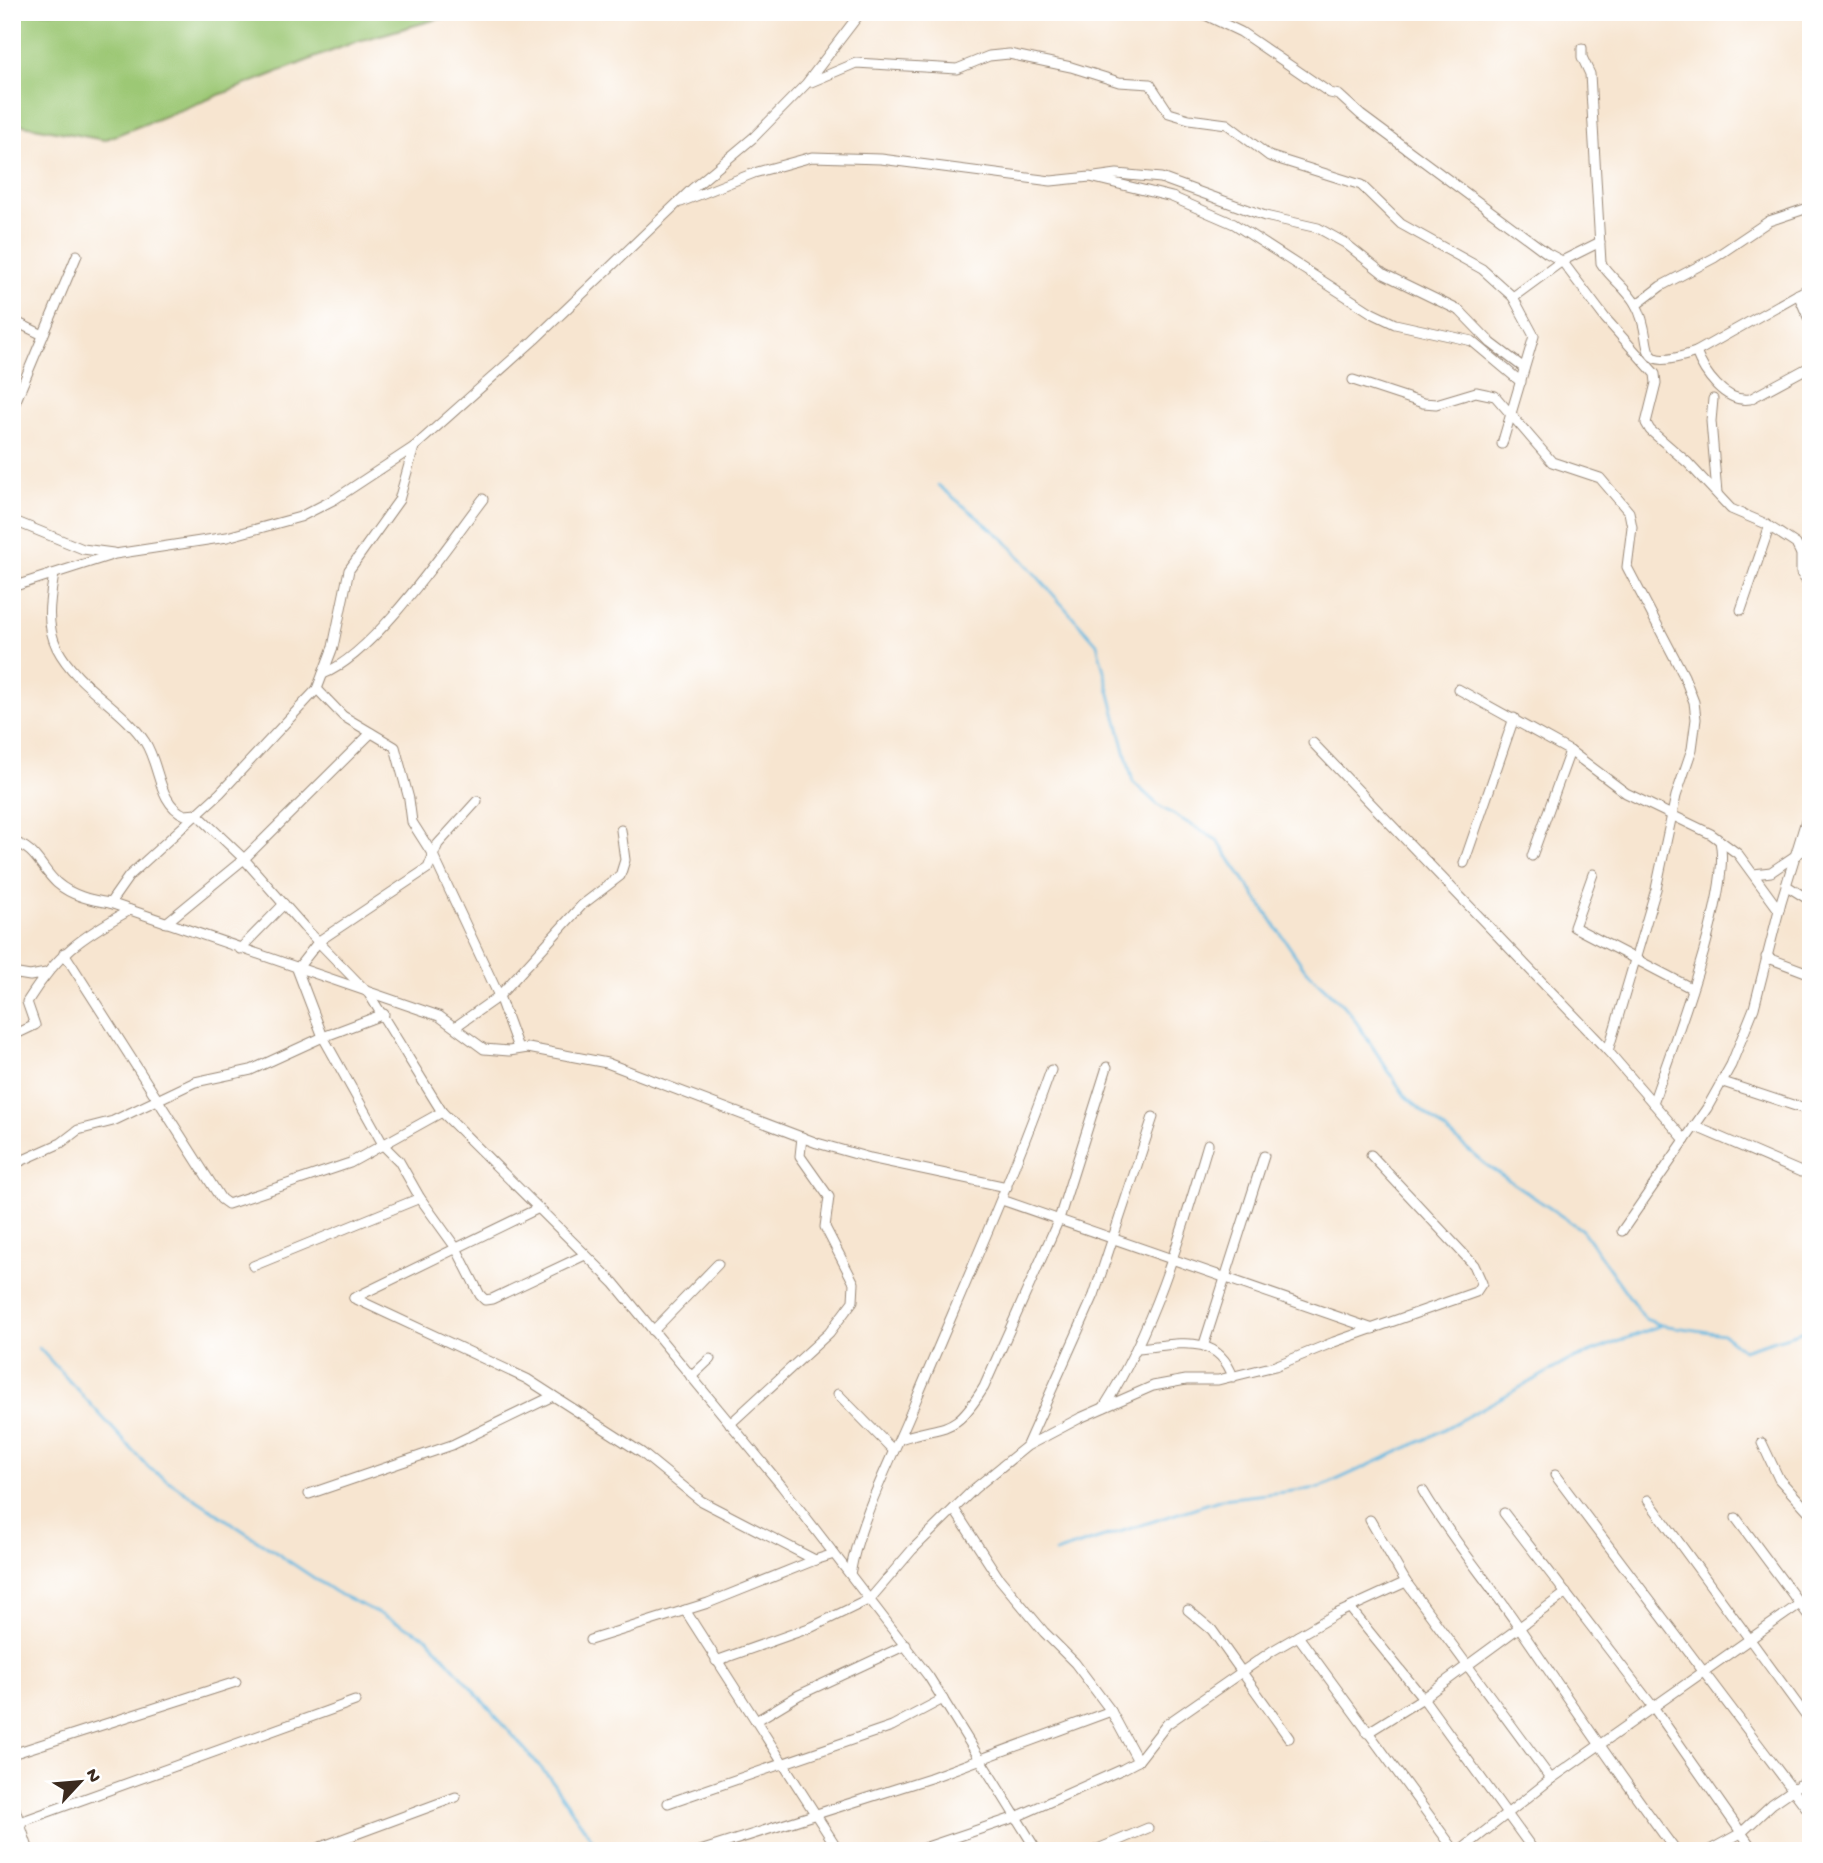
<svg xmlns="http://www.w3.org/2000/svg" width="1823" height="1863" viewBox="0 0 1823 1863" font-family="'Gochi Hand',sans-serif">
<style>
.green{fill:#9cc875;stroke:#6c794a;stroke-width:2}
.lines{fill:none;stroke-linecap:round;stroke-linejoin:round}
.stream{stroke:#66b9e2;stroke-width:2.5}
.minor-casing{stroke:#987;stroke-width:11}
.minor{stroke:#fff;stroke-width:9}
</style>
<rect width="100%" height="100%" fill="#fff"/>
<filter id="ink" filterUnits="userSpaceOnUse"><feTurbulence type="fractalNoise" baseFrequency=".0143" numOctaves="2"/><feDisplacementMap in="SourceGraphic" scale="14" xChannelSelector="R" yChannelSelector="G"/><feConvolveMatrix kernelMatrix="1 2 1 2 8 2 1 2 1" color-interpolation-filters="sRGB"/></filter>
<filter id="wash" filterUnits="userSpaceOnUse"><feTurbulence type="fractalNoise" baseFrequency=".00686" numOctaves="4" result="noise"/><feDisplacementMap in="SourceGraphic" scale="28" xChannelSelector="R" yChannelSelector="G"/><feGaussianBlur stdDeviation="1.57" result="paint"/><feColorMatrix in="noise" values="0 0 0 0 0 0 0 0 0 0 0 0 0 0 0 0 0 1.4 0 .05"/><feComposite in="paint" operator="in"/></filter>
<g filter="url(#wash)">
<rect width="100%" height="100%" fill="#f7e5d0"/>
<polygon class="green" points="12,12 463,12 355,42 104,140 12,123"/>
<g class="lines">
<g class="stream">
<polyline points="938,485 1005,540 1097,644 1133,782 1159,806 1217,840 1304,968 1349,1011 1405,1096 1485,1164 1582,1230 1645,1319 1661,1325 1723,1334 1743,1350 1811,1329"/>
<polyline points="39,1348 149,1468 335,1592 427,1637 549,1777 600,1851"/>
<polyline points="1055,1553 1222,1499 1319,1488 1428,1438 1568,1361 1659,1326"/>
<polyline points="1231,1850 1274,1846 1291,1851"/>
</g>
</g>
</g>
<g filter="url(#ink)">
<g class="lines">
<g class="minor-casing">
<g id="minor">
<polyline points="1199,12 1241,32 1330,93 1339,95 1361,115 1547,253 1562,261 1600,242"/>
<path d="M1582,48V57L1590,74L1601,263C1610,278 1627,288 1636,305C1657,342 1629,375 1696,352C1704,373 1725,403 1750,399L1811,366"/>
<polyline points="811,82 856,63 957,69 989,56 1009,54 1071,67 1119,82 1150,84 1169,113 1189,119 1227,124 1269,156 1361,185 1401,224 1482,269 1513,297 1534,336 1502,444"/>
<polyline points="1095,177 1117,174 1161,178 1265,216 1318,228 1345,243 1384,274 1460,311 1491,343 1524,368"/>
<polyline points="681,202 754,173 812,157 881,159 1051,181 1090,177 1172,197 1234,224 1372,313 1395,324 1472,341 1521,382"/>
<polyline points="1798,294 1811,324"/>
<polyline points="1513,297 1562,261 1605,318 1655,374 1656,383 1646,423 1650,430 1688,463 1731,509 1764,523 1796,544 1801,554 1801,573 1811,588"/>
<polyline points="1636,305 1661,286 1714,258 1769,221 1811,207"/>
<polyline points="12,320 43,335"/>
<polyline points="1696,352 1811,287"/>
<polyline points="1353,380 1423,403 1436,404 1476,392 1495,396 1552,462 1600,478 1629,512 1632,527 1627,567 1684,676 1694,702 1696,719 1692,749 1676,796 1656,889 1608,1051"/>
<polyline points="1713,399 1711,421 1717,493"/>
<polyline points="12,410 77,255"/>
<polyline points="12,520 83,549 113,553"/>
<polyline points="1801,554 1811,538"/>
<path d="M54,574C50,599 45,624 57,648C77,687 123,708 145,742C160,765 158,804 185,815L197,814L244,859L304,927L369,994L442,1112L614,1283L781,1485L929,1677L1037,1851"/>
<polyline points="12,587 115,554 227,537 300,517 335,499 414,447"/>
<polyline points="1741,610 1769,528"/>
<path d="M323,674C376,653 447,546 483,499"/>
<polyline points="317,689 343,716 395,747 409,799 412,822 433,855 499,996 518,1048"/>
<polyline points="1458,689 1570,751 1626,793 1711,834 1738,854 1779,910"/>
<polyline points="1313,743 1608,1051 1685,1140"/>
<polyline points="477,801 438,844 428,868 319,941 297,969 323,1037 384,1146 399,1161 420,1198 456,1248 480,1295 485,1300 492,1299 585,1255"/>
<path d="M12,842C36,847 41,869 57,883C72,896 91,900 110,903L439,1016L484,1049L509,1051L528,1048L607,1063L817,1143L870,1158L1007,1187"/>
<polyline points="1532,856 1570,751"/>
<polyline points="1464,863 1514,718"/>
<polyline points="1593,874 1574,927 1691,988"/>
<polyline points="1754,874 1771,872 1811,845"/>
<polyline points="1787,886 1811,901"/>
<polyline points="110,903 129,876 220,793 317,689 333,647 349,570 399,500 414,447 534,340 692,189 754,137 806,84 861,12"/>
<polyline points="166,923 244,859 371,733"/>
<polyline points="240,949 284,904"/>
<polyline points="64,953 221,1199 228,1204 350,1163 442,1112"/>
<polyline points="1766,957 1811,974"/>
<polyline points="12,973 30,976 46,973"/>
<polyline points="455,1027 499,996 582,905 620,876 625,860 621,830"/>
<path d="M12,1036L35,1025L27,1002C58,953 80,938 130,910"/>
<polyline points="1723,1082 1811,1111"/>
<path d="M1653,1103C1672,1047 1732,893 1720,841"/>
<polyline points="1694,1126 1801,1172"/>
<polyline points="12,1165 61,1143 78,1130 113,1121 195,1082 251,1070 323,1037 384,1014"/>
<polyline points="1002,1200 1373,1329"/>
<polyline points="1622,1231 1707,1108 1731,1065 1754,1008 1781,902 1811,804"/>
<polyline points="253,1266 420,1198"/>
<polyline points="354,1298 527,1379 642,1453 701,1501 815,1560 834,1554"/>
<polyline points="354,1298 539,1208"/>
<polyline points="653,1331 718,1264"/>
<polyline points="1204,1344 1264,1156"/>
<path d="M1138,1348C1176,1345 1217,1331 1233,1377"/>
<polyline points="691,1377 710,1359"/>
<polyline points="838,1394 894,1451"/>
<path d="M1104,1407C1155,1326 1181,1235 1208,1144"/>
<polyline points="730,1424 829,1333 853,1301 854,1283 825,1227 829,1197 800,1156 802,1137"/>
<path d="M900,1439C948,1423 953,1437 984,1387L1059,1219L1107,1067"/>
<polyline points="1762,1443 1779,1479 1811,1514"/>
<polyline points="1027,1445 1094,1295 1153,1117"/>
<polyline points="1555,1475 1811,1814"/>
<path d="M1423,1491C1451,1539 1488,1581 1519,1627C1570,1702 1621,1778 1676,1851"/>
<polyline points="309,1494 452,1445 553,1396"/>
<polyline points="1648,1500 1811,1723"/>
<polyline points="954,1509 998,1577 1044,1632 1075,1663 1111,1711"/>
<polyline points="1504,1513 1654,1708 1754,1851"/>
<polyline points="1736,1518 1811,1619"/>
<polyline points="1370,1520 1406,1582 1551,1779"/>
<path d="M850,1574C861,1513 893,1457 916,1400C962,1290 1011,1182 1051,1070"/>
<polyline points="1350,1608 1423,1698 1534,1851"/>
<polyline points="685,1610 839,1851"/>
<polyline points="1188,1610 1212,1630 1289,1738"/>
<polyline points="1298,1636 1455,1851"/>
<polyline points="590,1640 708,1603 815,1560"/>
<polyline points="716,1661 812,1627 870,1599 912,1550 974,1489 1027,1446 1080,1418 1153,1386 1186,1380 1218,1380 1275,1366 1334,1342 1476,1292 1482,1283 1474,1265 1371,1155"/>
<polyline points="756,1721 799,1695 906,1645"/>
<polyline points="1367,1733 1423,1698 1566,1593"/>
<polyline points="12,1754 236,1682"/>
<polyline points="12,1800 29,1851"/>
<polyline points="668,1803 892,1726 943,1699"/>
<polyline points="12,1825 355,1701"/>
<polyline points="310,1851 456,1797"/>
<polyline points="700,1851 930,1778 1111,1711 1138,1761"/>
<polyline points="915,1851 1016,1817 1123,1769 1138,1761 1167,1724 1272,1651 1336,1614 1406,1582"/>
<polyline points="1093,1851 1148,1828"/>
<polyline points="1460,1851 1551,1779 1811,1596"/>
<polyline points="1708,1851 1741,1833 1772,1804 1811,1777"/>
</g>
</g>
<use href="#minor" class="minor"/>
</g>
</g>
<rect width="1823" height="1863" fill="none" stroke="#fff" stroke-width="42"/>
<g transform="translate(80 1782) rotate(64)" stroke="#ffffff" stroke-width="5" paint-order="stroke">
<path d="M0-5L12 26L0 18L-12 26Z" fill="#3b2a1e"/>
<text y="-10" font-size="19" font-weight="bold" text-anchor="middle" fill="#3b2a1e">N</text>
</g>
</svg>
